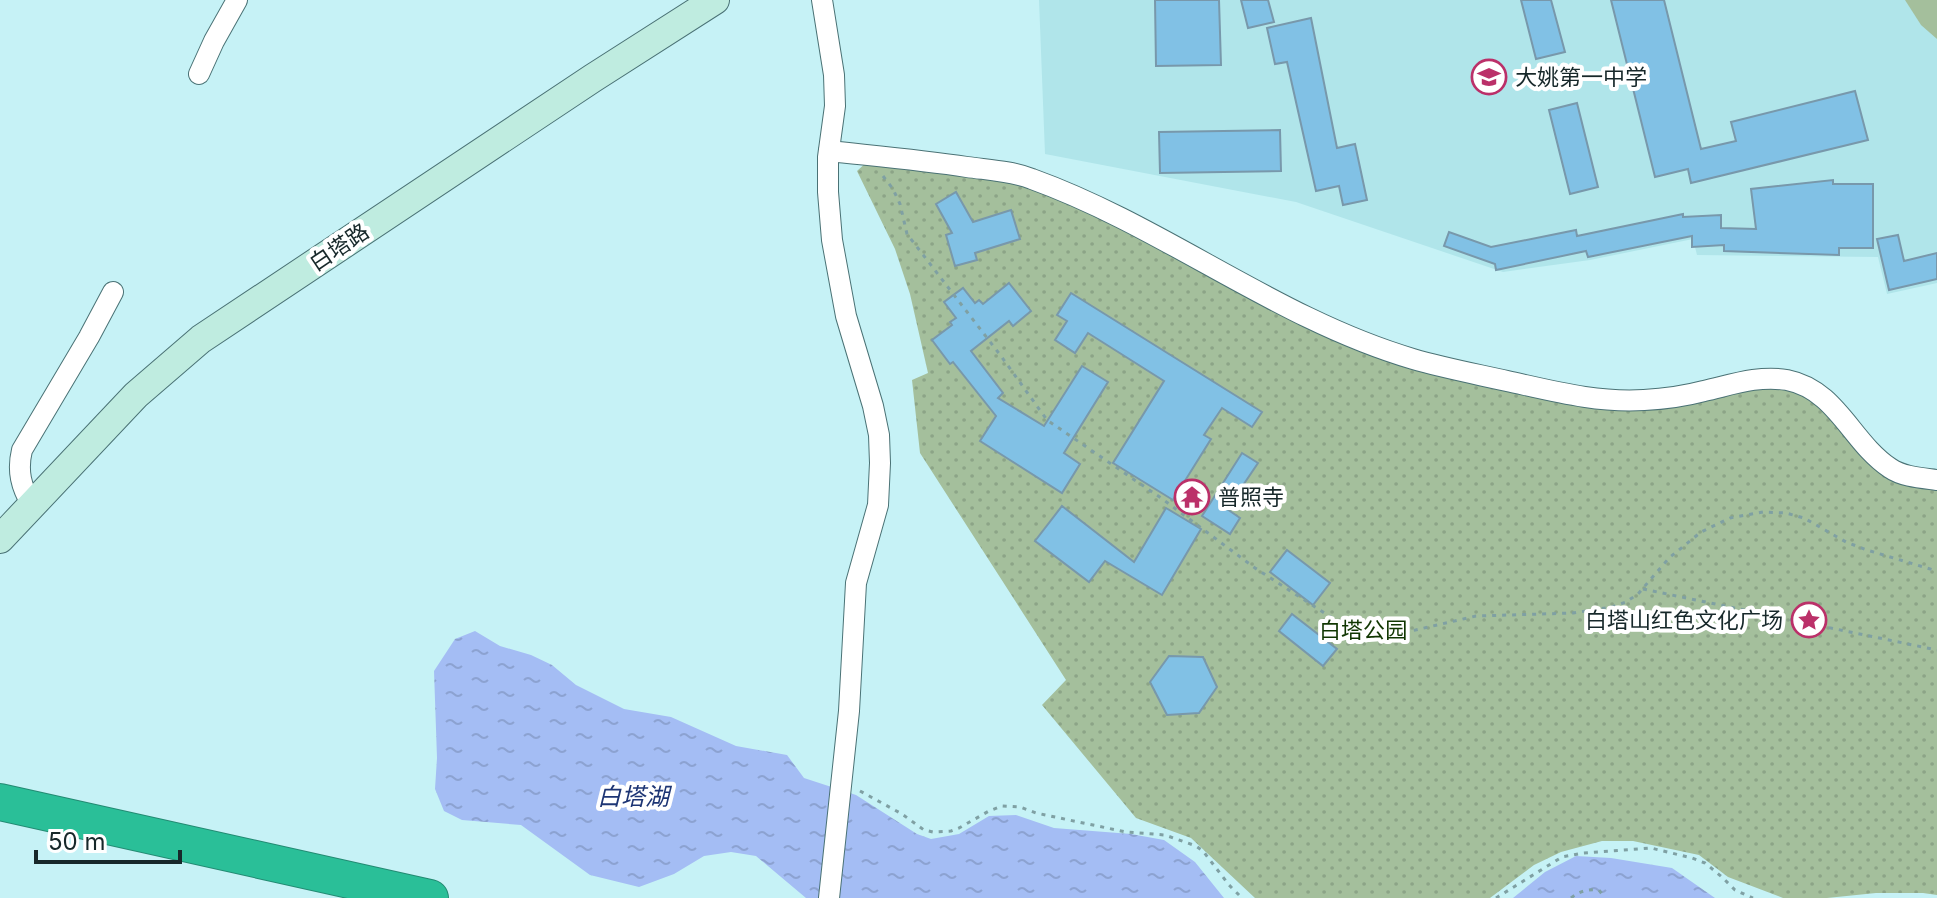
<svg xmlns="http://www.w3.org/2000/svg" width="1937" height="898" viewBox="0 0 1937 898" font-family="Inter,'Noto Sans SC',sans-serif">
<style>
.built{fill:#b0e5ea}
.grass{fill:#a4bf9c}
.park{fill:url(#park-dots)}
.water{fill:url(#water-ripples)}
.building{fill:#81c1e5;stroke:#7898ab;stroke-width:2}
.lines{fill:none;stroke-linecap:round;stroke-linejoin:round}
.street-casing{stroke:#4a7275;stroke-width:22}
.secondary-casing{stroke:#4a7275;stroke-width:30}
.highway-casing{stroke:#238a72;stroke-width:38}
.path{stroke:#7fa0a3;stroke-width:3;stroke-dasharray:4 6;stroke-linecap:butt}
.street{stroke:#fff;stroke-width:20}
.secondary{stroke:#bfece0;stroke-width:28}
.highway{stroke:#2abf98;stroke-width:36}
.labels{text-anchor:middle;stroke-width:8;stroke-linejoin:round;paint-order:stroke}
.poi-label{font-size:22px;fill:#17282a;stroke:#fff;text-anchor:start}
.street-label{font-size:22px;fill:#17282a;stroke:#fff}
.park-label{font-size:22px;fill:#103601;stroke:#fff}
.water-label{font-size:24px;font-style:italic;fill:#1d3574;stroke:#fff}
</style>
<defs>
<pattern id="park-dots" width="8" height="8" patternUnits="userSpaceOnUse" patternTransform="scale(2)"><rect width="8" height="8" fill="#a4bf9c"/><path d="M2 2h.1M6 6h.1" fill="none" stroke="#8ca487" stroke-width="1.8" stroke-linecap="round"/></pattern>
<pattern id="water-ripples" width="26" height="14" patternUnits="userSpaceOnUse" patternTransform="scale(2)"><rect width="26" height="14" fill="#a4bdf4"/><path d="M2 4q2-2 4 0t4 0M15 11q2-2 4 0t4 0" fill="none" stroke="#8ca2d1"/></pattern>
</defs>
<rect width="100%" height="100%" fill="#c6f2f6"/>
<polygon class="built" points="1039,0 1937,0 1937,283 1887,294 1878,257 1697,255 1693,239 1590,260 1503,272 1296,202 1045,154"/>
<polygon class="grass" points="1905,0 1937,0 1937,39 1921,25"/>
<polygon class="park" points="870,159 1013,178 1149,238 1319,331 1625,406 1775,384 1818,402 1879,467 1937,486 1937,895 1923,893 1876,893 1827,898 1783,898 1728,877 1699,855 1633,841 1602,841 1561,852 1534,865 1490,898 1255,898 1191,838 1136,818 1042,705 1066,680 920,453 912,380 928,373 910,294 895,249 857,171"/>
<g class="water">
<polygon points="475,631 500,646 531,655 552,665 576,685 624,709 671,717 736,746 787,755 804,778 856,795 917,834 931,839 959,834 989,816 1016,815 1054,828 1131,834 1164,840 1195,862 1224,898 806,898 756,856 731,852 704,856 674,874 639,887 590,875 521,825 462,820 444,811 435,789 437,758 434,671 455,639"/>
<polygon points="1576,856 1611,858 1672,868 1715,898 1513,898 1545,872"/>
</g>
<g class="building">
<polygon points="1155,0 1219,0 1221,65 1156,66"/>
<polygon points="1241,0 1268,0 1274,22 1248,28"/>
<polygon points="1521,0 1551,0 1565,52 1536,59"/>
<polygon points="1611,0 1664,0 1701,149 1736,141 1731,122 1855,91 1868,140 1691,183 1688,169 1655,177"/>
<polygon points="1311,18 1337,148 1355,144 1367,200 1343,205 1339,186 1316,191 1287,62 1275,64 1267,28"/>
<polygon points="1577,103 1598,187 1570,194 1549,110"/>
<polygon points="1280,130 1281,171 1160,173 1159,132"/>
<polygon points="1833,180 1833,184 1873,184 1873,248 1839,248 1839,255 1724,251 1724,245 1692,247 1692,236 1588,257 1586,251 1496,270 1495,264 1444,246 1449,232 1491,247 1576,230 1577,236 1683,214 1683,217 1721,215 1721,228 1756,229 1751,189"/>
<polygon points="956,192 973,222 1011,210 1020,239 975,253 977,260 955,266 946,235 952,233 936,204"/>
<polygon points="1898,235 1904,261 1937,253 1937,279 1889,290 1877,239"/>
<polygon points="1009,283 1031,311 1013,326 1009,321 971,351 1003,393 998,398 1044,426 1082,366 1108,382 1064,453 1080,464 1062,493 980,441 996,416 953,362 950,364 932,340 952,325 950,322 956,318 944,302 963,288 975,303 979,300 983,304"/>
<polygon points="1071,293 1262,412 1252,427 1222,408 1204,435 1211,439 1173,500 1113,463 1164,381 1088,333 1075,353 1055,340 1067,321 1057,315"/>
<polygon points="1242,453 1258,463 1227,509 1240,518 1230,534 1202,516"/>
<polygon points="1062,506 1134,562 1166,508 1201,529 1162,595 1105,561 1089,582 1035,541"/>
<polygon points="1287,550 1330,583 1313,605 1270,572"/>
<polygon points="1292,614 1337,649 1323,666 1279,631"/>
<polygon points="1169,656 1203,657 1217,687 1199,713 1167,715 1150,682"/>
</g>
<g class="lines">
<g class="street-casing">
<g id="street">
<polyline points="822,0 834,75 835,106 828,157 828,192 832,240 846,316 873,406 879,435 880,463 878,505 856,583 849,711 829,898"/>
<polyline points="199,74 214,41 237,0"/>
<path d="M829,151C875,156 921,160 967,167C988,170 1012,171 1032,179C1165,227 1277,319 1413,359C1444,368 1476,374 1507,381C1553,391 1597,403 1644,400C1664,399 1685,396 1704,391C1731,385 1758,375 1787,380C1837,390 1851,442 1890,468C1903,477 1922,478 1937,480"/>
<path d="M32,505C21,487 17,471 22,450L89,337L113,292"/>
</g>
</g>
<g class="secondary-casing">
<polyline id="secondary" points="0,539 136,395 201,339 593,78 715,0"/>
</g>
<g class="highway-casing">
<polyline id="highway" points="0,802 430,898"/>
</g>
<g class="path">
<polyline points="883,176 893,189 900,204 907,234 1001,356 1047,420 1161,498 1255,568 1343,625 1385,637 1476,616 1573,613 1612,607 1626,602 1638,594 1669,558 1701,532 1730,518 1763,512 1786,513 1804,518 1846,542 1867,550 1937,571"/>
<polyline points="1643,589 1937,650"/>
<polyline points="860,791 902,814 924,830 933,832 951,831 959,828 989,811 1002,806 1020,807 1036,813 1126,832 1165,835 1196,846 1203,851 1229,885 1242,898"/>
<polyline points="1496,898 1562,857 1583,853 1651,848 1692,858 1705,863 1722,877 1735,890 1753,898"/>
<path d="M1571,898C1580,891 1587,889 1599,890L1605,898"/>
</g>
<use href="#street" class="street"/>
<use href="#secondary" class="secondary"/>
<use href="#highway" class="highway"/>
</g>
<defs>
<g id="school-ring" transform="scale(1.8)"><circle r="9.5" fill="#fff" stroke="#bb3069" stroke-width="1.5"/><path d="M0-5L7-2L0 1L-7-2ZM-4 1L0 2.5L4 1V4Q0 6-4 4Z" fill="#bb3069"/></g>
<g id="temple-ring" transform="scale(1.8)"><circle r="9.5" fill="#fff" stroke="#bb3069" stroke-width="1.5"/><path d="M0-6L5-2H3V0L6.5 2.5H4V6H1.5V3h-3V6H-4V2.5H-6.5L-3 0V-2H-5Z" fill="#bb3069"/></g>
<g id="sight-ring" transform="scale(1.8)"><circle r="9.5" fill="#fff" stroke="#bb3069" stroke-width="1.5"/><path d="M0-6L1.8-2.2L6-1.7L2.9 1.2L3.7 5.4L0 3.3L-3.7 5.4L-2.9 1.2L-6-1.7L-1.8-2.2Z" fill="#bb3069"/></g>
</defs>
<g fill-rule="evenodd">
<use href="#school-ring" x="1489" y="77"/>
<use href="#temple-ring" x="1192" y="497"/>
<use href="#sight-ring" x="1809" y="620"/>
</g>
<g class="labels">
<g class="poi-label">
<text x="1515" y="85">大姚第一中学</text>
<text x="1218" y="505">普照寺</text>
<text x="1783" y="628" text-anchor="end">白塔山红色文化广场</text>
</g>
<g class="street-label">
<text transform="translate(339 247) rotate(-34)" y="8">白塔路</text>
</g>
<g class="park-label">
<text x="1363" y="638">白塔公园</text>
</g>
<g class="water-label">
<text x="633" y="805">白塔湖</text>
</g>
</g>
<path d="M36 850v12h144v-12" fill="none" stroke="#17282a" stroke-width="4"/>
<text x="48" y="850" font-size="24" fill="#17282a" stroke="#ffffff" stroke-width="6" paint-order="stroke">50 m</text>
</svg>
